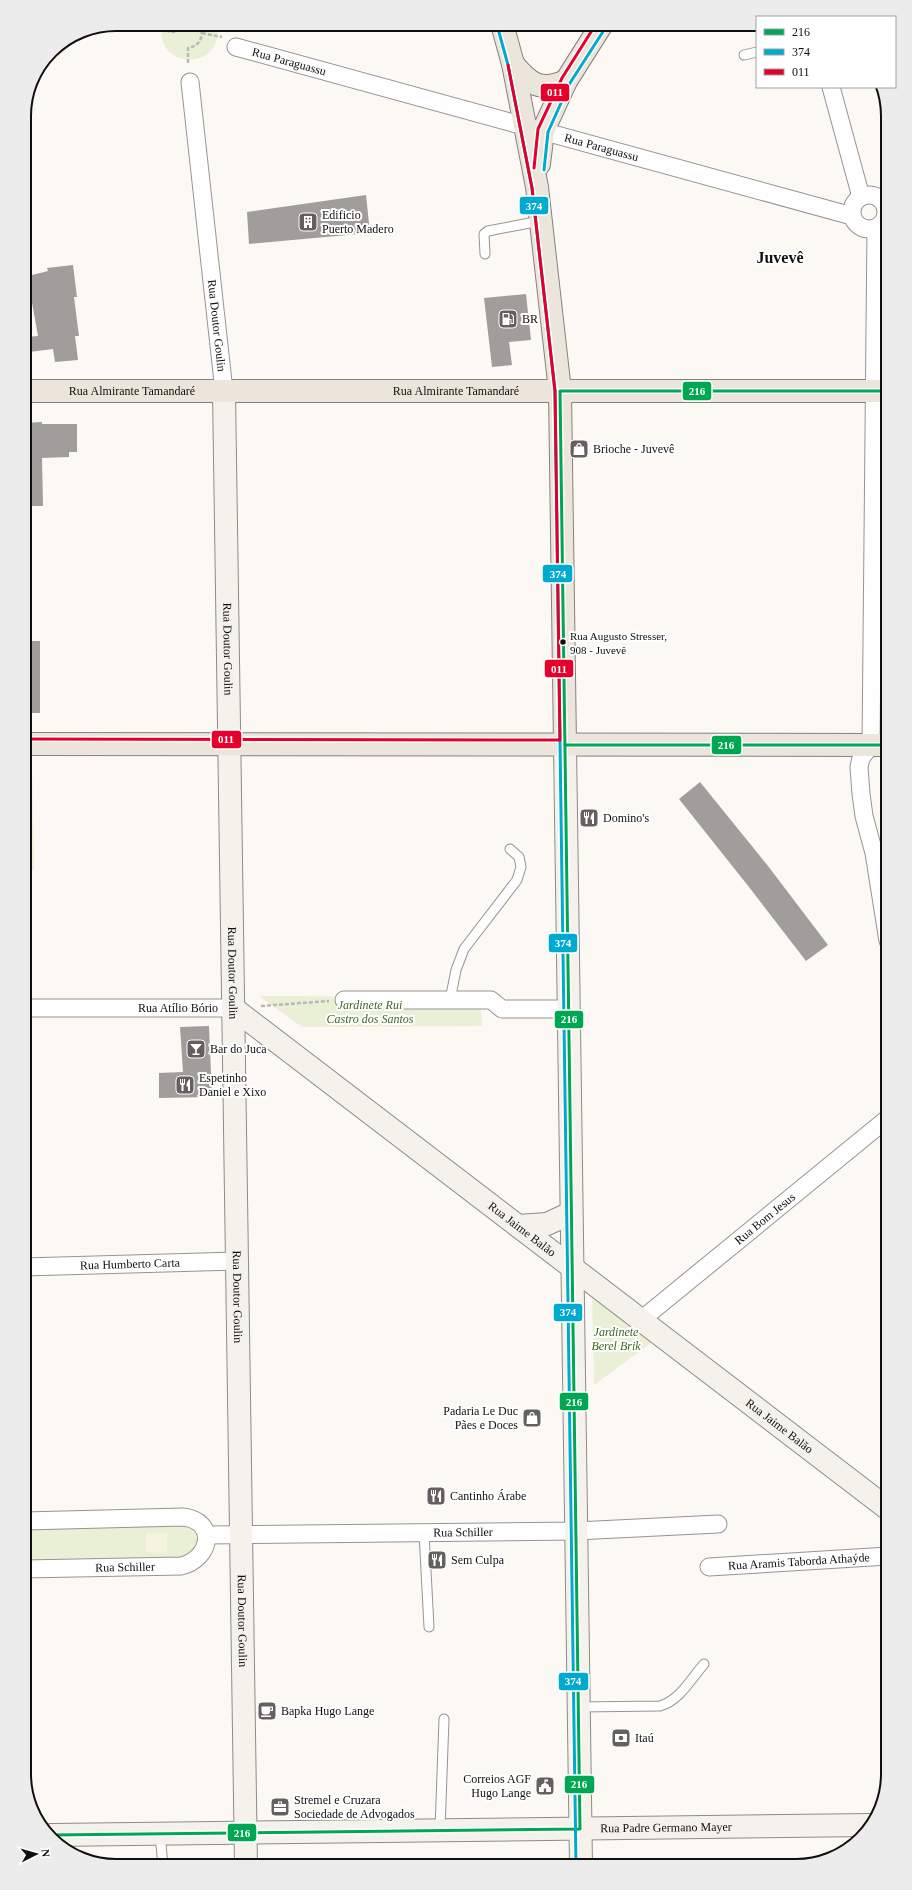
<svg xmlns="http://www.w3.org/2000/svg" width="912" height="1890" viewBox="0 0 912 1890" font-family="Georgia,serif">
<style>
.green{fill:#eaf0d6}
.pitch{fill:#f3f5df}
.building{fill:#a09d9a}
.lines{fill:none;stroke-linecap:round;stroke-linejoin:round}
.lane-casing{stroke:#969493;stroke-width:11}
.street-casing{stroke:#969493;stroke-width:19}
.secondary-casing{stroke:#8c8b89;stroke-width:24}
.primary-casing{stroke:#838280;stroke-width:24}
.path{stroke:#b9b8b8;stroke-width:2.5;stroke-dasharray:4 2;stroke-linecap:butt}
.lane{stroke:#fffefe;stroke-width:9}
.street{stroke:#fffefe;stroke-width:17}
.secondary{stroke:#f5f2eb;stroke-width:22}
.primary{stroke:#ece5db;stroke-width:22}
.bus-1-casing{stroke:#fff;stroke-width:6}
.bus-2-casing{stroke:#fff;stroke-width:6}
.bus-3-casing{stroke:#fff;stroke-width:6}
.bus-1{stroke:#00a651;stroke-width:3}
.bus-2{stroke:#00a9ce;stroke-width:3}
.bus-3{stroke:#e4002b;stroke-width:3}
.bus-dot{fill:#0f0f0f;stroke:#fff;stroke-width:1.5}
.labels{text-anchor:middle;stroke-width:4;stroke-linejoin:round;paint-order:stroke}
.bus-label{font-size:11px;fill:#0f0f0f;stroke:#fff;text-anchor:start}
.street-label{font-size:12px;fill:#0f0f0f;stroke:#fff}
.poi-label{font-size:12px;fill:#0f0f0f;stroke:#fff;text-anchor:start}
.park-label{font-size:12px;font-style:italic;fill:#3d6720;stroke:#fff}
.district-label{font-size:16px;font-weight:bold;fill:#0f0f0f;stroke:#fff}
.rim{fill:none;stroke:#0f0f0f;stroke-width:2}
.line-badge{stroke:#fff;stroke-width:1.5}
.badge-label{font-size:11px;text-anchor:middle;font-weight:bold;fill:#fff}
</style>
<rect width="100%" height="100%" fill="#fcf9f5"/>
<g class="green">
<path d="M162,24H218C224,73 153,70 162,24Z"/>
<polygon points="887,416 888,720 882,720"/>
<polygon points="24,768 32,768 34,870 24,870"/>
<polygon points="259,996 480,997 482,1026 302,1027"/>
<polygon points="592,1290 655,1340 594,1385"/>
<path d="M184,1524C197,1528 200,1536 197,1549L183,1559L24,1562V1529Z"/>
</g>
<polygon class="pitch" points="146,1533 167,1534 167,1553 146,1552"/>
<g class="building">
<polygon points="366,195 370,233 249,244 247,212"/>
<polygon points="73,265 77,297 74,297 79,336 75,336 78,360 55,362 53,349 29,352 27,337 38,336 31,297 24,299 24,277 48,271 47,268"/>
<polygon points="526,294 531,340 509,342 512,365 492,367 484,298"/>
<polygon points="42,422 42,424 77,424 77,452 69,452 69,457 42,458 43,506 24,506 24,423"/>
<rect x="24" y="641" width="16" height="72"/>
<polygon points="700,782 768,866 828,945 806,961 749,887 679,799"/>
<polygon points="209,1026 212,1097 159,1098 159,1073 183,1072 180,1027"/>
</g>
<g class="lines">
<g class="lane-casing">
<g id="lane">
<polyline points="744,55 757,52"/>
<polyline points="485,254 484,234 488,231 540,221"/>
<polyline points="450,1000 456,970 464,949 517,880 521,867 519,857 510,849"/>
<polyline points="424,1533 429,1627"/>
<path d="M579,1707L660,1706C679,1701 691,1679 704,1664"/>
<polyline points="440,1830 444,1719"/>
<polyline points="160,1834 163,1866"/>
</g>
</g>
<g class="street-casing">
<g id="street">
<path id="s1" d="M236,47L852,216"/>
<path id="s2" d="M190,82L224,391"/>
<polyline points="831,87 861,197"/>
<circle cx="869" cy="212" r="17"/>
<polyline points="876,228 871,745 861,758 859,767 861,794 864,816 874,853 888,941"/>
<polyline points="344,1000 491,1000 502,1009 568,1009"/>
<path id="s3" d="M24,1008H233"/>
<path id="s4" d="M24,1267L237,1261"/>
<path id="s5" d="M641,1320L888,1118"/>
<path id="s6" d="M207,1535L576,1531L718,1524"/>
<path id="s7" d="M709,1567L888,1556"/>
<path id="s8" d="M24,1569L181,1566C211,1559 218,1521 183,1517L24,1521"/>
</g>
</g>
<g class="secondary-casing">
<g id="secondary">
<path id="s9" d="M224,391L246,1866"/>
<polyline points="565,745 581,1866"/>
<path id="s10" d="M233,1008L888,1509"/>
<polyline points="518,1226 547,1224 571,1213"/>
<path id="s11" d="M51,1835L872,1825"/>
</g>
</g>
<g class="primary-casing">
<g id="primary">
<polyline points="502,24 513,64 537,187 560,391 565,745"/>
<path d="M513,64C529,83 540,93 566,81"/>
<polyline points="539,164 543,131 566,81 602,24"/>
<path id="s12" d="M24,391H888"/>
<polyline points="24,744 888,745"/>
</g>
</g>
<g class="path">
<polyline points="154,29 174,32 178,24"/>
<polyline points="202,33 222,37"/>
<path d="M188,63V48C201,46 205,34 199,24"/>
<polyline points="261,1006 329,1001"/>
</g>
<use href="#lane" class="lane"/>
<use href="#street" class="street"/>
<use href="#secondary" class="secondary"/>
<use href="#primary" class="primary"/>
<g class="bus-1-casing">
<g id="bus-1">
<polyline points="565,745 888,745"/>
<polyline points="51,1835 580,1829 560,391 888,391"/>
</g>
</g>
<g class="bus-2-casing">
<g id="bus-2">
<polyline points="497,25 508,65 532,188 555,391 576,1866"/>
<polyline points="544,170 548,132 570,83 606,27"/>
</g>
</g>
<g class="bus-3-casing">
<g id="bus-3">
<polyline points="534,168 538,129 562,78 596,24"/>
<polyline points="24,739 560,740 555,391 532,188 508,65"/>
</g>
</g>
<use href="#bus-1" class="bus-1"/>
<use href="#bus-2" class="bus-2"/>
<use href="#bus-3" class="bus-3"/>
</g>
<defs>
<g id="building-square" transform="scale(1)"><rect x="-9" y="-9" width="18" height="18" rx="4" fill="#626160" stroke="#fff"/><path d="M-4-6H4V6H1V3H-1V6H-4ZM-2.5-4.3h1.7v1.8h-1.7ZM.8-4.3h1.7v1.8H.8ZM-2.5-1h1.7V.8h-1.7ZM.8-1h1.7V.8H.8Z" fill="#fff"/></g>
<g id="fuel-square" transform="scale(1)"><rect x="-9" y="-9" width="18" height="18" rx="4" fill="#626160" stroke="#fff"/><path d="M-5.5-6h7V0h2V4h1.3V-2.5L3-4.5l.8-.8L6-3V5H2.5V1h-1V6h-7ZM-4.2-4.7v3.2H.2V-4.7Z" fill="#fff"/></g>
<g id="shop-square" transform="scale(1)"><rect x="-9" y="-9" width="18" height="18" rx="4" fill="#626160" stroke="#fff"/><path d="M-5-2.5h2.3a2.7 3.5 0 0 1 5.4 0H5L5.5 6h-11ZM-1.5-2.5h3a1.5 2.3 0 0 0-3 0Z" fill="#fff"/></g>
<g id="restaurant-square" transform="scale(1)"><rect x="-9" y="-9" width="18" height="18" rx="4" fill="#626160" stroke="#fff"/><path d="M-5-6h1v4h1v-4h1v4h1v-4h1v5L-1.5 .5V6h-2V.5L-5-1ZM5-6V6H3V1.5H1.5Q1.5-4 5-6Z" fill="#fff"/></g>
<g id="bar-square" transform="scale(1)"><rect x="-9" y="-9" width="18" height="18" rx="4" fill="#626160" stroke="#fff"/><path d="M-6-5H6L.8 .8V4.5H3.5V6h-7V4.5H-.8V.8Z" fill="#fff"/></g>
<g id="cafe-square" transform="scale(1)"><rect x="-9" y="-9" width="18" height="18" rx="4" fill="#626160" stroke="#fff"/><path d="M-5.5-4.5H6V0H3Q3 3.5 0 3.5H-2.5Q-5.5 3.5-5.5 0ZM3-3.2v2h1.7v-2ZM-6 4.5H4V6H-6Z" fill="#fff"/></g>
<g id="bank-square" transform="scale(1)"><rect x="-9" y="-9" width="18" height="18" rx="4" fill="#626160" stroke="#fff"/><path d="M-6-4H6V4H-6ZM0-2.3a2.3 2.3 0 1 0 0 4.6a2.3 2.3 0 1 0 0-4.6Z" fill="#fff"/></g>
<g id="civic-square" transform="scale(1)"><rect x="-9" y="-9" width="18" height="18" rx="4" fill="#626160" stroke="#fff"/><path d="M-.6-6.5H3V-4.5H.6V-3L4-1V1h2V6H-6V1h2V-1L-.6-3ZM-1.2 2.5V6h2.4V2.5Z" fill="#fff"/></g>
<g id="office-square" transform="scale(1)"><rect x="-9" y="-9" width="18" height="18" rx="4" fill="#626160" stroke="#fff"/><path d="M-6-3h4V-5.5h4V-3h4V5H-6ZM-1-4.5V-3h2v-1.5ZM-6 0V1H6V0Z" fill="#fff"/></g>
</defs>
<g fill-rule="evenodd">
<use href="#building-square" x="308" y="222"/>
<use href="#fuel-square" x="508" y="319"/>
<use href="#shop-square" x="579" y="449"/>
<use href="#restaurant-square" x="589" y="818"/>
<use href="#bar-square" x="196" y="1049"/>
<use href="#restaurant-square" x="185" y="1085"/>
<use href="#shop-square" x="532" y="1418"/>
<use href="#restaurant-square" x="436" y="1496"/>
<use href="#restaurant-square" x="437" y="1560"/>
<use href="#cafe-square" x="267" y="1711"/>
<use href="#bank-square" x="621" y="1738"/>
<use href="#civic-square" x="545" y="1786"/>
<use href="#office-square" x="280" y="1807"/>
</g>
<circle class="bus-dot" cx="563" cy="642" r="3.5"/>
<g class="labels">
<g class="bus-label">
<text x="570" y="640">Rua Augusto Stresser,<tspan x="570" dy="14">908 - Juvevê</tspan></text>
</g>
<g class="street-label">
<text dy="4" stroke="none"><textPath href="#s1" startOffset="55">Rua Paraguassu</textPath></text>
<text dy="4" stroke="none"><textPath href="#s1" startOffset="379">Rua Paraguassu</textPath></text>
<text dy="4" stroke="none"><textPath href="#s2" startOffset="245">Rua Doutor Goulin</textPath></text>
<text dy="4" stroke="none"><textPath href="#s12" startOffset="108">Rua Almirante Tamandaré</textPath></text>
<text dy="4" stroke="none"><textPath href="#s12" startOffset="432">Rua Almirante Tamandaré</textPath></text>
<text dy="4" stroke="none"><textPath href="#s9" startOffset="258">Rua Doutor Goulin</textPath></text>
<text dy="4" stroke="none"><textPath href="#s9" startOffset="582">Rua Doutor Goulin</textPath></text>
<text dy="4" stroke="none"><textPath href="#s3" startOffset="154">Rua Atílio Bório</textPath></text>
<text dy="4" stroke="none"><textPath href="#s5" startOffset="160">Rua Bom Jesus</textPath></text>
<text dy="4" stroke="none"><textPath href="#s10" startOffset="364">Rua Jaime Balão</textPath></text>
<text dy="4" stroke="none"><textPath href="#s4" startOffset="106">Rua Humberto Carta</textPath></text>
<text dy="4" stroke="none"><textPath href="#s9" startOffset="906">Rua Doutor Goulin</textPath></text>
<text dy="4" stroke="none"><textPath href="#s10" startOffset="688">Rua Jaime Balão</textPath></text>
<text dy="4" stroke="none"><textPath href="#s6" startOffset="256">Rua Schiller</textPath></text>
<text dy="4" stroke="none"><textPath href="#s7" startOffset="90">Rua Aramis Taborda Athaýde</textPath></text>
<text dy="4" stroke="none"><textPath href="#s8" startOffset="101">Rua Schiller</textPath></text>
<text dy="4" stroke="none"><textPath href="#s9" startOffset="1230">Rua Doutor Goulin</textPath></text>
<text dy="4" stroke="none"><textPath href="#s11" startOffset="615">Rua Padre Germano Mayer</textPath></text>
</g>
<g class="poi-label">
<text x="322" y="219">Edificio<tspan x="322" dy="14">Puerto Madero</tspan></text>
<text x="522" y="323">BR</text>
<text x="593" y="453">Brioche - Juvevê</text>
<text x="603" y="822">Domino's</text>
<text x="210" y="1053">Bar do Juca</text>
<text x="199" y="1082">Espetinho<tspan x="199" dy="14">Daniel e Xixo</tspan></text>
<text x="518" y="1415" text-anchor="end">Padaria Le Duc<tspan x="518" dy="14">Pães e Doces</tspan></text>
<text x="450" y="1500">Cantinho Árabe</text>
<text x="451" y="1564">Sem Culpa</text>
<text x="281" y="1715">Bapka Hugo Lange</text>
<text x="635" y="1742">Itaú</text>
<text x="531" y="1783" text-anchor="end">Correios AGF<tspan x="531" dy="14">Hugo Lange</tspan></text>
<text x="294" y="1804">Stremel e Cruzara<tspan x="294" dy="14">Sociedade de Advogados</tspan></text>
</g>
<g class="park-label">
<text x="370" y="1009">Jardinete Rui<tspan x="370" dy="14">Castro dos Santos</tspan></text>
<text x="616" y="1336">Jardinete<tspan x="616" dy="14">Berel Brik</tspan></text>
</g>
<g class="district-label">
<text x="780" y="263">Juvevê</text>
</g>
</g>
<path d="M0 0H912V1890H0ZM116 31H796A85 85 0 0 1 881 116V1774A85 85 0 0 1 796 1859H116A85 85 0 0 1 31 1774V116A85 85 0 0 1 116 31Z" fill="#ececec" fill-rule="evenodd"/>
<path class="rim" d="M116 31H796A85 85 0 0 1 881 116V1774A85 85 0 0 1 796 1859H116A85 85 0 0 1 31 1774V116A85 85 0 0 1 116 31Z"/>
<g class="line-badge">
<rect x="540" y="83" width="30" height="19" rx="4" fill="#e4002b"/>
<rect x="519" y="196" width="30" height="19" rx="4" fill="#00a9ce"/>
<rect x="682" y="381" width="30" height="20" rx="4" fill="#00a651"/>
<rect x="542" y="564" width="31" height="19" rx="4" fill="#00a9ce"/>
<rect x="544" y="659" width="30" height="19" rx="4" fill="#e4002b"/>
<rect x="211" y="730" width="31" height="19" rx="4" fill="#e4002b"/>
<rect x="711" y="735" width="31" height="20" rx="4" fill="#00a651"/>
<rect x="548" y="933" width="30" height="20" rx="4" fill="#00a9ce"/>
<rect x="554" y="1010" width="30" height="19" rx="4" fill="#00a651"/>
<rect x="553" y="1303" width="30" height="19" rx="4" fill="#00a9ce"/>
<rect x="559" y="1392" width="30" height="19" rx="4" fill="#00a651"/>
<rect x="558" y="1672" width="31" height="19" rx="4" fill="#00a9ce"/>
<rect x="564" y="1775" width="31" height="19" rx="4" fill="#00a651"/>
<rect x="227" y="1823" width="30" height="19" rx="4" fill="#00a651"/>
</g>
<g class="badge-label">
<text x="555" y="96">011</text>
<text x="534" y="210">374</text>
<text x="697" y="395">216</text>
<text x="558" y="578">374</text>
<text x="559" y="673">011</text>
<text x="226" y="743">011</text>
<text x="726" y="749">216</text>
<text x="563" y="947">374</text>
<text x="569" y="1023">216</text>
<text x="568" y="1316">374</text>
<text x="574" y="1406">216</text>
<text x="573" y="1685">374</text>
<text x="579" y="1788">216</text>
<text x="242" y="1837">216</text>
</g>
<rect x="756" y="16" width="140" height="72" fill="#ffffff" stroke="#9f9f9f"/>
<rect x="764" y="29" width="20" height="6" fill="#00a651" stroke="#9f9f9f"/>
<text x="792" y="36" font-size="12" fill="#0f0f0f">216</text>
<rect x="764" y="49" width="20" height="6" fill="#00a9ce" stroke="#9f9f9f"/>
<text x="792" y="56" font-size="12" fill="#0f0f0f">374</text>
<rect x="764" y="69" width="20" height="6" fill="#e4002b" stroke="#9f9f9f"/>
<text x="792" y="76" font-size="12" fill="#0f0f0f">011</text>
<g transform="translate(36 1854) rotate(84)" stroke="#ffffff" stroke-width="3" paint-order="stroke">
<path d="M0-3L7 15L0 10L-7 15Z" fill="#0f0f0f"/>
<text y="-6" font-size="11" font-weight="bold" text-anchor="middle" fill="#0f0f0f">N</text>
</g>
</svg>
